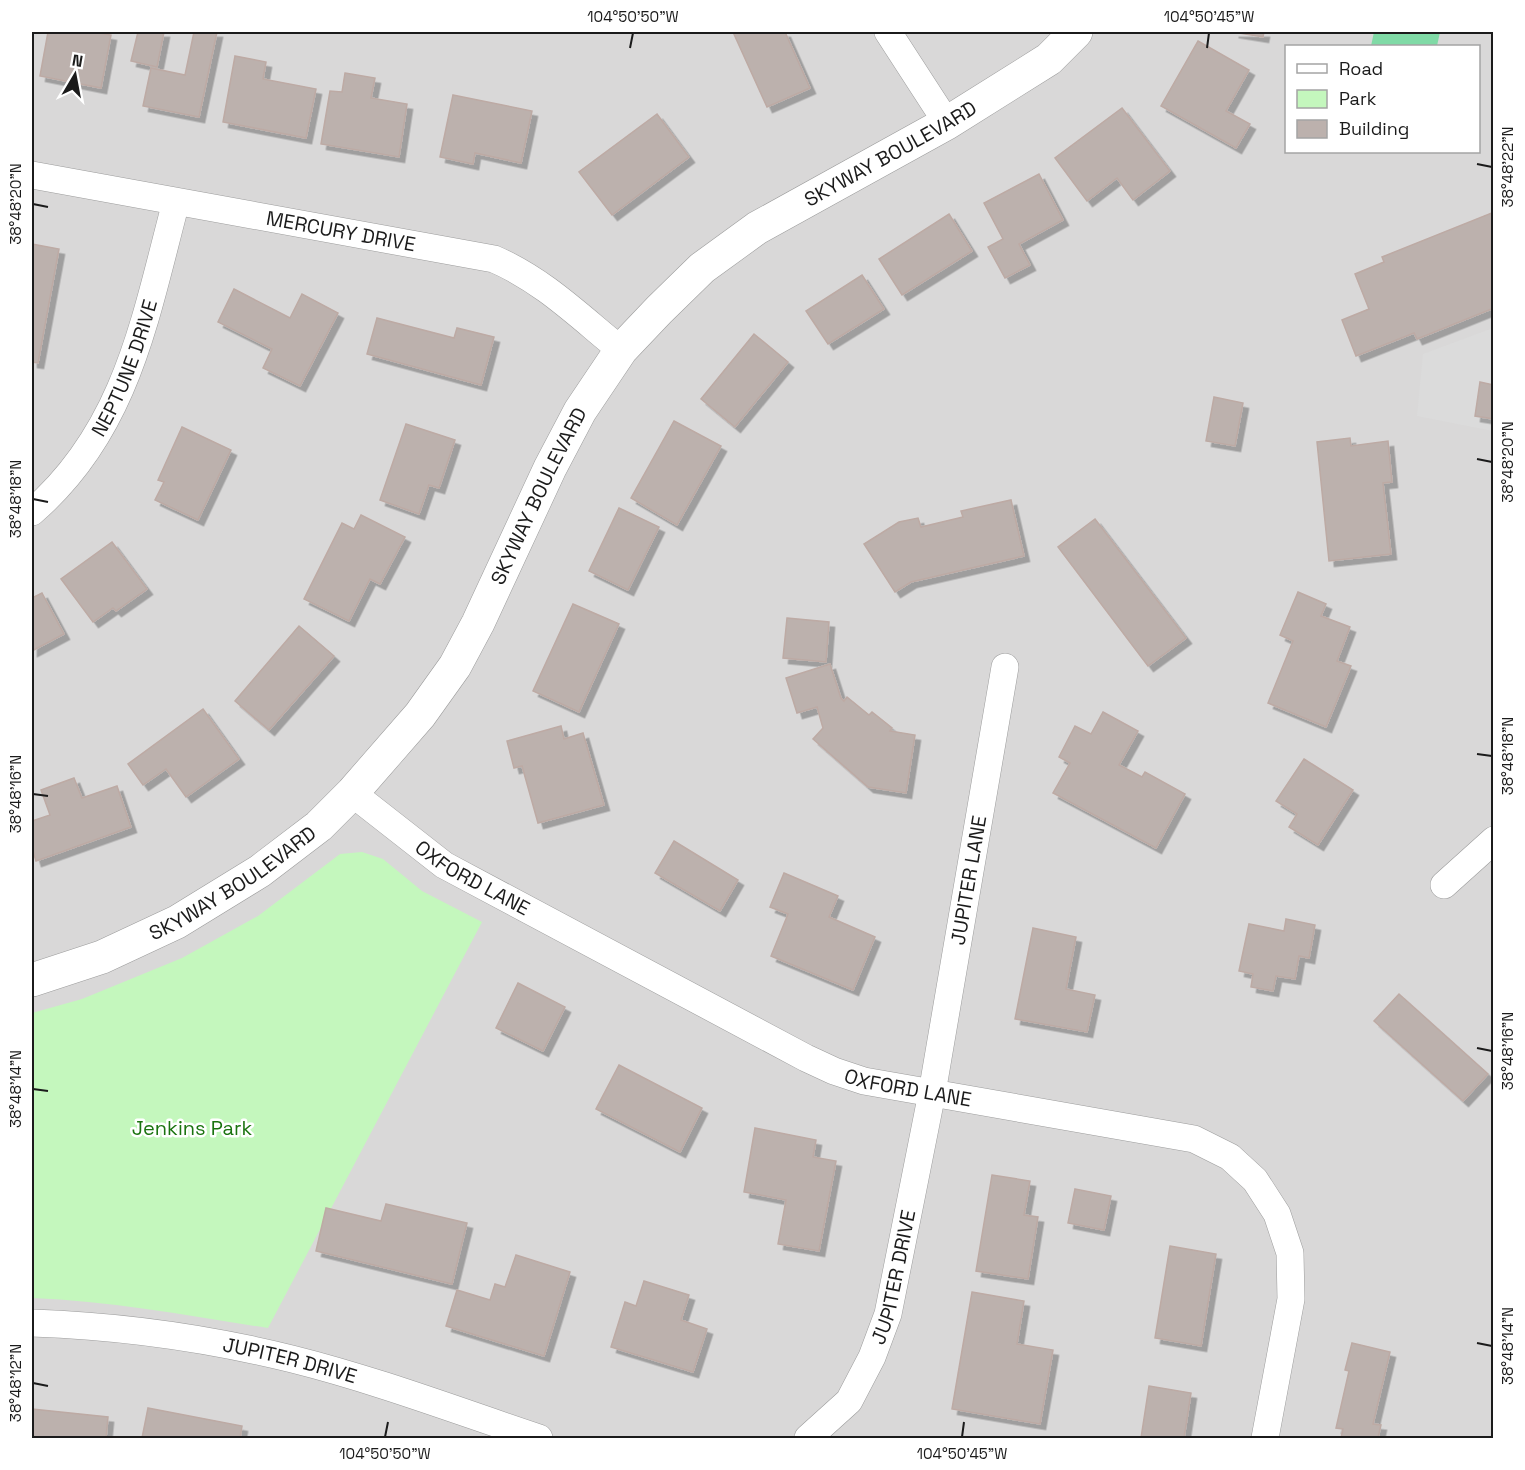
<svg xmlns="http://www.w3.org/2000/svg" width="1525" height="1470" viewBox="0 0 1525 1470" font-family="'Space Grotesk',sans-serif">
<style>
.residential{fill:#d9d8d8;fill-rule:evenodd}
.park{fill:#c4f7bd}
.pitch{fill:#80daa6}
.parking{fill:#dbdbdb}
.building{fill:#bcb1ad;stroke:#bdaaa4;stroke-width:1.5;filter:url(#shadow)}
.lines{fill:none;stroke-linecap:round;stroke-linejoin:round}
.minor-casing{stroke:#9c9c9c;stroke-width:28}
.tertiary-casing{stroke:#9c9c9c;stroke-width:34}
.minor{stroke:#fff;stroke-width:27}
.tertiary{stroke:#fff;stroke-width:33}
.ticks{fill:none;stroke:#1b1b1b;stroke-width:2}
.labels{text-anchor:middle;stroke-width:5;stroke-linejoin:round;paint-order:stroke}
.street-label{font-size:20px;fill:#1b1b1b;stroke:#fff}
.park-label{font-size:20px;fill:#1a730f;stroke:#fff}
.neatline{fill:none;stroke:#1b1b1b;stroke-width:2}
.ticks-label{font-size:15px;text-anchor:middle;fill:#1b1b1b}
</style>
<defs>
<filter id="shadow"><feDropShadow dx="5.5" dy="5.5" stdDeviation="0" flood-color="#0004"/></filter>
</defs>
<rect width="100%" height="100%" fill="#ece6e1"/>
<path class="residential" d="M32,32H1493V1438H32ZM1286,46H1478V152H1286Z"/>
<path class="park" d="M362,852L383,859L422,891L482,922L268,1328C190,1316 111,1301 32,1298V1013L82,999L182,958L258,916L340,854Z"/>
<polygon class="pitch" points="1374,32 1440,32 1437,46 1371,46"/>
<polygon class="parking" points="1493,328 1493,431 1417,416 1423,354"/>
<g class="building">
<polygon points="48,32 94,32 111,35 101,88 40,76"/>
<polygon points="138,32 164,32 157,67 131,61"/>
<polygon points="194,32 217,32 199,117 143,106 151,68 185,75"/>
<polygon points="733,32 785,32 810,88 767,107"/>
<polygon points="1233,32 1264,32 1263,37"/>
<polygon points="1198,41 1249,70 1226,111 1250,124 1236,148 1161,106"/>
<polygon points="235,56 266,62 263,79 316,89 306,138 223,122"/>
<polygon points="345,73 375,78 371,98 407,104 399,157 321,144 330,91 342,92"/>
<polygon points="453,95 532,111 521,163 475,153 473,164 440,157"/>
<polygon points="1122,108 1170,171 1133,200 1117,178 1087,201 1055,158"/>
<polygon points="657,114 689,157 612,215 579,172"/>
<polygon points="1039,174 1063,220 1019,244 1030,265 1005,278 988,247 1003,239 984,203"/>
<polygon points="1494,212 1494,308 1417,339 1414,333 1356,356 1342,320 1369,309 1355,274 1384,262 1382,257"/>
<polygon points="949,214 972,251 902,295 879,259"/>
<polygon points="32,244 59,249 38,363 32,362"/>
<polygon points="862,275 884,309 828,344 806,311"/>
<polygon points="234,289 290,318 302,294 338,313 300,386 263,368 272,349 218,322"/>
<polygon points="377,318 454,338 457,328 494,337 481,385 367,354"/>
<polygon points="754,334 788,362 735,427 701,399"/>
<polygon points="1480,382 1494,385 1494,419 1475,416"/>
<polygon points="1214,397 1243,403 1235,446 1206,441"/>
<polygon points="674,421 721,446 677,525 631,498"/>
<polygon points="406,424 455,440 439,488 429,485 419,514 380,500"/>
<polygon points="182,427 231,450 198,520 155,500 164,482 158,480"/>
<polygon points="1350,438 1351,446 1388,441 1392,482 1383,483 1391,554 1329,561 1317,442"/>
<polygon points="1011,500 1024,556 911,582 895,592 864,544 899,522 918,518 921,527 963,517 961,511"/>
<polygon points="619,508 659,527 628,590 589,571"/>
<polygon points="361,515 405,537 380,584 370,579 349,621 304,599 342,523 354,529"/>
<polygon points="1095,519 1186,638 1148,666 1058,547"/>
<polygon points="112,542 147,589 116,611 113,608 93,622 61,579"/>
<polygon points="1298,592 1326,604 1321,616 1350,627 1337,661 1351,666 1326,727 1268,703 1293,641 1280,635"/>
<polygon points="42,593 64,634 32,651 32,598"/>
<polygon points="573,604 619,624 579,712 533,691"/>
<polygon points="787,618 829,622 826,662 783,658"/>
<polygon points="299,626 334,656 269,730 235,701"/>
<polygon points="830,664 841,698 844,701 847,697 869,715 872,712 892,728 890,731 915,735 906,793 868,787 813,739 823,728 817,707 797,713 786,678"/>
<polygon points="203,709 239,759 186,797 166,769 143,785 128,764"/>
<polygon points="1103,712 1138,731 1119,765 1142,777 1145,772 1185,794 1156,848 1053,793 1070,763 1059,757 1075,726 1091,734"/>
<polygon points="561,726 564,739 583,733 604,805 538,823 522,766 514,768 507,741"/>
<polygon points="1304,759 1353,790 1318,845 1289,827 1297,814 1276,801"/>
<polygon points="74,778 82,798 117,786 131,827 36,861 32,848 32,821 50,815 41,790"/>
<polygon points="674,841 738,880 720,911 655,873"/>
<polygon points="784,873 838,896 829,917 875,937 853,990 771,956 788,914 770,907"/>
<polygon points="1286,919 1315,925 1309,958 1299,956 1295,979 1276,976 1273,991 1251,987 1253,974 1239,971 1249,924 1284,931"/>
<polygon points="1033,928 1076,937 1066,989 1095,995 1087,1032 1015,1019"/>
<polygon points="518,983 565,1007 543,1051 496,1028"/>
<polygon points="1399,994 1488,1074 1463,1101 1374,1021"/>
<polygon points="619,1065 702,1108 680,1152 596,1109"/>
<polygon points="755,1128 816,1140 813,1157 836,1161 819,1251 778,1244 786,1200 744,1192"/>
<polygon points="992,1175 1030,1181 1024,1215 1038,1217 1028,1279 976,1271"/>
<polygon points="1075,1189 1111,1196 1104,1230 1068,1223"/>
<polygon points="386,1204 467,1223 452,1284 316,1251 326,1208 381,1221"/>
<polygon points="1170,1246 1216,1254 1201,1346 1155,1338"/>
<polygon points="516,1255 570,1272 544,1356 446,1326 457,1290 490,1300 495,1284 505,1287"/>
<polygon points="644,1281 689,1295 681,1320 707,1329 693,1372 611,1347 625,1302 636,1306"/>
<polygon points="972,1292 1024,1301 1017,1344 1053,1350 1040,1424 952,1409"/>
<polygon points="1352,1343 1390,1352 1373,1424 1381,1425 1378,1438 1341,1438 1343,1429 1336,1428 1349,1371 1345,1370"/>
<polygon points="1149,1386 1191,1393 1184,1438 1141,1438"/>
<polygon points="148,1408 242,1426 240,1438 142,1438"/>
<polygon points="32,1409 108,1417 106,1438 32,1438"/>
</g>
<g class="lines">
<g class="minor-casing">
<g id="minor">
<polyline points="888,32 947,123"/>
<path id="s1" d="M32,175L494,259C543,280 580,317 621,350"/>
<path id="s2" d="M32,512C127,430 145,318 176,202"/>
<path id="s3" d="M352,793L444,865L806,1058L834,1071L864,1081L1194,1139L1230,1157L1255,1180L1277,1214L1290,1253L1291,1299L1265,1438"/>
<polyline points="1444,885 1494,840"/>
<path id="s4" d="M32,1323C119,1326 207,1338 292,1359C376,1380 458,1411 539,1438"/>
<path id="s5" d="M808,1438L849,1401L872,1357L888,1314L932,1093L1005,667"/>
</g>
</g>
<g class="tertiary-casing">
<g id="tertiary">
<path id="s6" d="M32,980L102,957L177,922L260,871L319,826L352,793L420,715L455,666L478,623L550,468L580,411L621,350L659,310L702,268L757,228L947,123L1049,59L1076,32"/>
</g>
</g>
<use href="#minor" class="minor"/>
<use href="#tertiary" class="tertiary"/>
</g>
<path class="ticks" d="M630,48L633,33M1207,48L1209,33M1477,164L1492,167M33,204L48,207M1477,459L1492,462M33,499L48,502M1477,754L1492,756M33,794L48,796M1477,1048L1492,1051M33,1089L48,1091M1477,1343L1492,1346M33,1383L48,1386M385,1437L388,1422M962,1437L964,1422"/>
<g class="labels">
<g class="street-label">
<text dy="7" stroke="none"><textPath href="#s6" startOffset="1232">SKYWAY BOULEVARD</textPath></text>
<text dy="7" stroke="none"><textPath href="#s1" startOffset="314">MERCURY DRIVE</textPath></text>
<text dy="7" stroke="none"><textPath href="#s2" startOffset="174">NEPTUNE DRIVE</textPath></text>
<text dy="7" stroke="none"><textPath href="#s6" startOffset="728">SKYWAY BOULEVARD</textPath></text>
<text dy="7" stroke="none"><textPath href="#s3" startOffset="148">OXFORD LANE</textPath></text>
<text dy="7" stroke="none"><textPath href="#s5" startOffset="592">JUPITER LANE</textPath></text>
<text dy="7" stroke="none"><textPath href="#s6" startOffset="224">SKYWAY BOULEVARD</textPath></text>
<text dy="7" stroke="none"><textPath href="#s3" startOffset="634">OXFORD LANE</textPath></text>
<text dy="7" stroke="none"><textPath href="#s5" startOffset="188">JUPITER DRIVE</textPath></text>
<text dy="7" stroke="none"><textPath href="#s4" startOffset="261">JUPITER DRIVE</textPath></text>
</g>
<g class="park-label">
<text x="192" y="1135">Jenkins Park</text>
</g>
</g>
<rect width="1525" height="1470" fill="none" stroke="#ffffff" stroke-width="66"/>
<rect x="1285" y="45" width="195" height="108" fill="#ffffff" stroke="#a4a4a4" stroke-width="1.5"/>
<rect x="1297" y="64" width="30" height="9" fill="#ffffff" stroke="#a4a4a4" stroke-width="1.5"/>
<text x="1339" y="75" font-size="18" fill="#1b1b1b">Road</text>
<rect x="1297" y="90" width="30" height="18" fill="#c4f7bd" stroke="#a4a4a4" stroke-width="1.5"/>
<text x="1339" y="105" font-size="18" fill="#1b1b1b">Park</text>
<rect x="1297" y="120" width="30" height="18" fill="#bcb1ad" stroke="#a4a4a4" stroke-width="1.5"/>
<text x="1339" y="135" font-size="18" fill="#1b1b1b">Building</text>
<g transform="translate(75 75) rotate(10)" stroke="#ffffff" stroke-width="4.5" paint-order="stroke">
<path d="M0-4.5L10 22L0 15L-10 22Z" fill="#1b1b1b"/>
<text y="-9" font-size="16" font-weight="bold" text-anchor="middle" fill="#1b1b1b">N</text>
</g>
<rect x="33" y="33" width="1459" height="1404" class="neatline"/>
<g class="ticks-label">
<text x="633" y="22">104°50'50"W</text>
<text x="1209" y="22">104°50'45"W</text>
<text transform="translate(1508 167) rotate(-90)" y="5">38°48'22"N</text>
<text transform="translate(16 204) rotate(-90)" y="5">38°48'20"N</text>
<text transform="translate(1508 462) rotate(-90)" y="5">38°48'20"N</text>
<text transform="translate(16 499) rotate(-90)" y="5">38°48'18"N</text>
<text transform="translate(1508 756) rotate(-90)" y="5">38°48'18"N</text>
<text transform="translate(16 794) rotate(-90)" y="5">38°48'16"N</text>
<text transform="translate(1508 1051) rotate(-90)" y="5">38°48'16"N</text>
<text transform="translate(16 1089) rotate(-90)" y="5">38°48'14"N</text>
<text transform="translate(1508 1346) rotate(-90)" y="5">38°48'14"N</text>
<text transform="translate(16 1383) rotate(-90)" y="5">38°48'12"N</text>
<text x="385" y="1459">104°50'50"W</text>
<text x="962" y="1459">104°50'45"W</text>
</g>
</svg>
